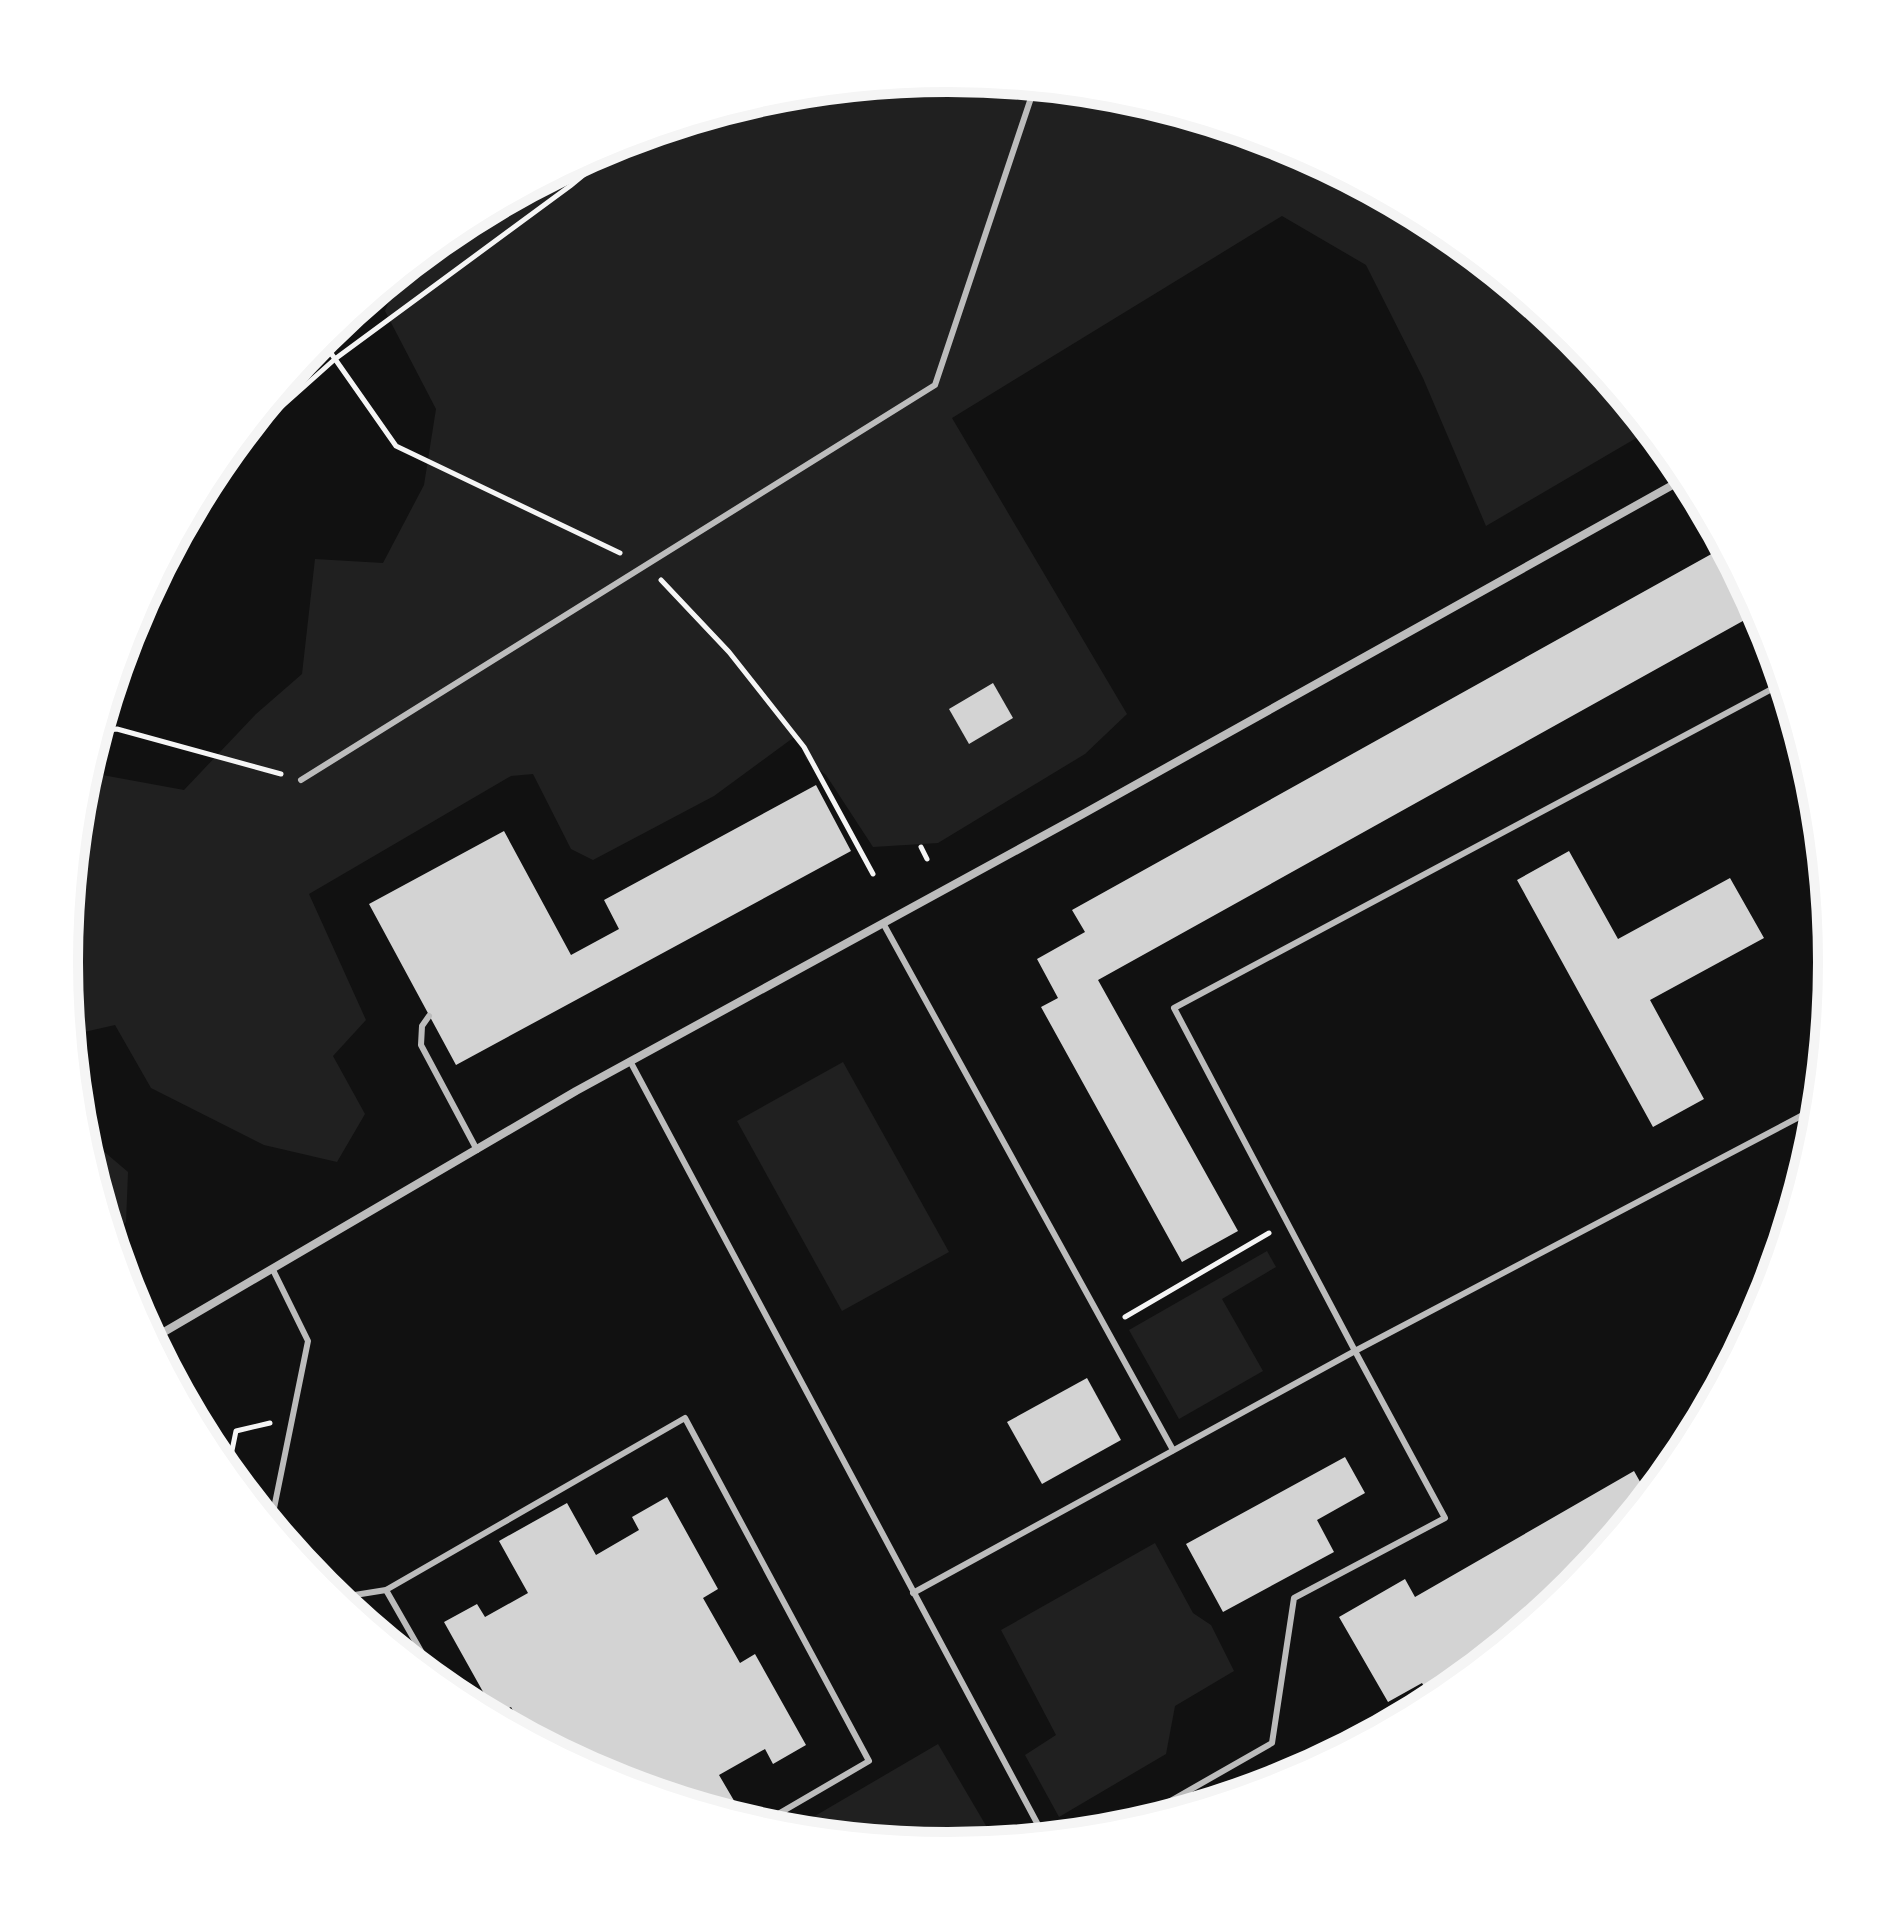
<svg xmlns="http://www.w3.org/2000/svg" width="1896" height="1923" viewBox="0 0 1896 1923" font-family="Commissioner,sans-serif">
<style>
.green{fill:#202020}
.building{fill:#d3d3d3}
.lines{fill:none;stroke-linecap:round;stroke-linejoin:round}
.path{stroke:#f5f5f5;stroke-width:5}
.service{stroke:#bcbcbc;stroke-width:6}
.minor{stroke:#bcbcbc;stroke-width:8}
.rim{fill:none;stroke:#f5f5f5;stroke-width:10}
</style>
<rect width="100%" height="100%" fill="#111"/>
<g class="green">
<polygon points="948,78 1121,95 1287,145 1440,227 1573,337 1650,430 1486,526 1423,378 1366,265 1282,216 952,418 1127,714 1085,754 938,843 873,847 826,775 806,759 797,735 714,796 593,860 571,849 533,774 511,776 309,894 366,1020 333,1056 365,1114 337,1162 264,1145 151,1088 115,1025 71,1035 64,961 81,789 86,772 184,790 256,714 302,674 315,559 383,563 424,485 436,409 385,311 402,271 457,226 610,145 776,94"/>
<polygon points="843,1062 949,1252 842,1311 737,1121"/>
<polygon points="81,1132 128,1172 126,1222 111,1233"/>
<polygon points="1267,1251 1276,1267 1222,1299 1263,1371 1179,1419 1129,1330"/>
<polygon points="1155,1543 1193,1613 1211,1625 1234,1671 1175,1706 1166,1754 1059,1817 1025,1755 1056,1735 1001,1630"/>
<polygon points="938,1744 995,1841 948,1845 791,1830"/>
</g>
<g class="building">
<polygon points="1724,547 1759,612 1098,980 1238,1231 1182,1262 1041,1007 1058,998 1037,959 1085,932 1072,910"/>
<polygon points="993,683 1013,718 969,744 949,709"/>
<polygon points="816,785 851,851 456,1065 369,904 504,831 571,955 619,929 604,900"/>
<polygon points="1569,851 1618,939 1730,878 1764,938 1650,1000 1704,1099 1653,1127 1517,880"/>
<polygon points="1087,1378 1121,1440 1042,1484 1007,1422"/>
<polygon points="1345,1457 1365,1493 1317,1520 1334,1552 1223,1612 1186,1544"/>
<polygon points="1634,1471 1648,1496 1573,1587 1439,1697 1432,1700 1422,1683 1388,1702 1339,1617 1405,1579 1415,1597"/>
<polygon points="667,1497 718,1589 703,1598 740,1663 755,1654 806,1745 773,1764 765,1749 719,1775 743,1816 740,1818 609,1778 526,1734 511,1707 496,1715 444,1622 477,1604 485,1617 528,1593 499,1541 567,1503 596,1555 639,1530 632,1517"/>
</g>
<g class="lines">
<g class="path">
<polyline points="321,339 396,446 620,553"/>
<polyline points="208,479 270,417 335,359 570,186 627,139"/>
<polyline points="661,580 729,652 804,747 873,874"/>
<polyline points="99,731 117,729 281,774"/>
<polyline points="921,847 927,859"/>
<polyline points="1125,1317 1269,1233"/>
<polyline points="228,1470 236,1431 270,1423"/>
</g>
<g class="service">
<polyline points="1783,683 1174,1008 1355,1351 1818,1107"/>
<polyline points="301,780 935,385 1035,86"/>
<polyline points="883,923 1173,1450"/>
<polyline points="429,1016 422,1026 421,1045 477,1150"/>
<polyline points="630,1061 1044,1836"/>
<polyline points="271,1523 308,1341 273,1270"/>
<polyline points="386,1590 438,1681"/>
<polyline points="913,1593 1355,1351 1445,1518 1294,1598 1272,1743 1125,1827"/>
<polyline points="336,1598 386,1590 685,1418 869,1761 761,1824"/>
</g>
<polyline class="minor" points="152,1339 576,1091 1083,814 1687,477"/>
</g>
<path d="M0 0H1896V1923H0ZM78 962a870 870 0 1 1 1740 0a870 870 0 1 1-1740 0Z" fill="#fff" fill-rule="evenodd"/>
<path class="rim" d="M78 962a870 870 0 1 1 1740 0a870 870 0 1 1-1740 0Z"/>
</svg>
